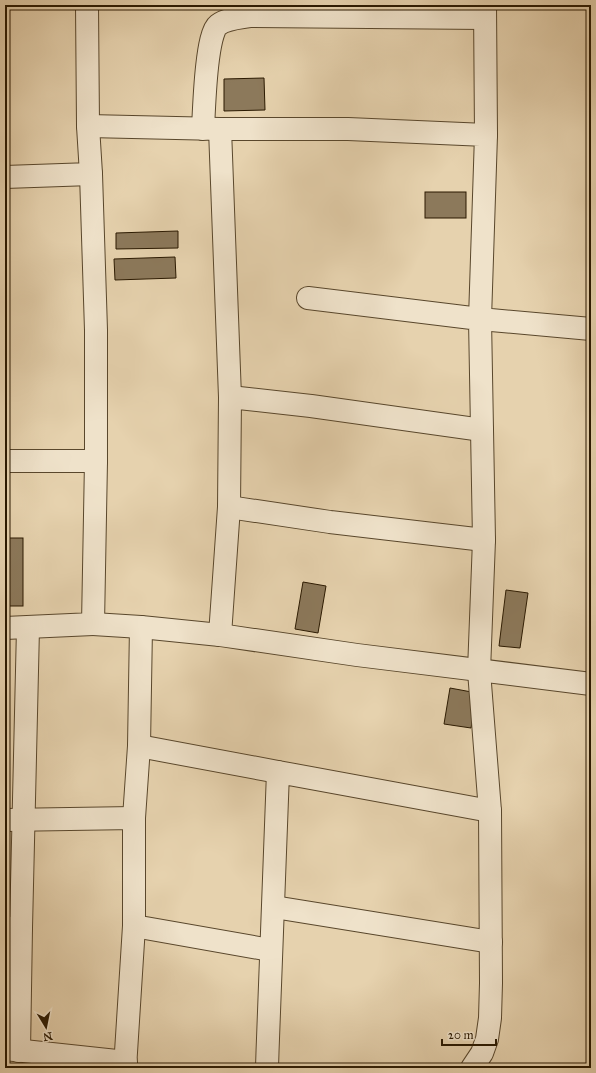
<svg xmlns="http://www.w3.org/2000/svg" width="596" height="1073" viewBox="0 0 596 1073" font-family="'IM FELL Great Primer',serif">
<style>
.building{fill:#8c795b;stroke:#2a1901}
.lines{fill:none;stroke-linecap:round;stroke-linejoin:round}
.minor-casing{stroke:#59472c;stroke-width:24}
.minor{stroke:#efe2ca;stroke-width:22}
</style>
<rect width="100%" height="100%" fill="#e6d2ae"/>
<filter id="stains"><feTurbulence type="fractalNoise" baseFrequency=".005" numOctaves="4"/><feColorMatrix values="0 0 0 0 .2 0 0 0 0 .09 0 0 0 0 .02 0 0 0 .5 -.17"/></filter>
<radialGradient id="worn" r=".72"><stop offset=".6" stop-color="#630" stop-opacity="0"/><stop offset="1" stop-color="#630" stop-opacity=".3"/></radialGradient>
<g class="building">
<polygon points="264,78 265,110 224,111 224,79"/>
<rect x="425" y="192" width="41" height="26"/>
<polygon points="178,231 178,248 116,249 116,233"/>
<polygon points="175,257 176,278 115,280 114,259"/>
<rect x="5" y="538" width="18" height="68"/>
<polygon points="303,582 326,586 318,633 295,629"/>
<polygon points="506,590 528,593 520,648 499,646"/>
<polygon points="450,688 477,693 471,728 444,724"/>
</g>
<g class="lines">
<g class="minor-casing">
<g id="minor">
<polyline points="485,5 486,135"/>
<polyline points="88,126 220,129 348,129 486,135 480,319 591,329"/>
<path d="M203,129C204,111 206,34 218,25C227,18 240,18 251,16L485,18"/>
<polyline points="220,129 230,397"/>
<polyline points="5,177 91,174 88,126 87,5"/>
<polyline points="308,298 480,319 484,540 479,671 490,811 491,983 490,1018 487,1039 482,1053 472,1068"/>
<polyline points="5,461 96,461"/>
<polyline points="229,507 330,522 484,540"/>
<polyline points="93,624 141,627 220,635 357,655 591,684"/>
<polyline points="5,628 93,624 96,461 96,330 91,174"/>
<polyline points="220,635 229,507 230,397 311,406 482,430"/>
<polyline points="139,746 278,772"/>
<polyline points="134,818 139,746 141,627"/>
<polyline points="5,820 134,818 134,926 270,950"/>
<polyline points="274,907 491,942"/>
<polyline points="5,928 21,928 28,628"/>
<polyline points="5,1049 126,1062"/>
<polyline points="19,1051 21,928"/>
<polyline points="125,1068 134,926"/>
<path d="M267,1068C270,969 275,870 278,772L490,811"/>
</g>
</g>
<use href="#minor" class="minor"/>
</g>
<rect width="596" height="1073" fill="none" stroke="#e6d2ae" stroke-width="20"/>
<rect x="6" y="6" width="584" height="1061" fill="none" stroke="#2a1901" stroke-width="2"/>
<rect x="10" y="10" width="576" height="1053" fill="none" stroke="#2a1901"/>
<g transform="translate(46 1027) rotate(170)" stroke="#efe2ca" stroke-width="3" paint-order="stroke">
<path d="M0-3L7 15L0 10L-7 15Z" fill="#2a1901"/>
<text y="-6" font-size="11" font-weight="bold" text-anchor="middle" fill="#2a1901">N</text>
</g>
<path d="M442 1039v6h54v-6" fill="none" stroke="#2a1901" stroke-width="2"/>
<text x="448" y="1039" font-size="12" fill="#2a1901" stroke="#efe2ca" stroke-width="3" paint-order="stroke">20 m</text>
<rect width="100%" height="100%" filter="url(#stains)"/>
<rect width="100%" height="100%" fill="url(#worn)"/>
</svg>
